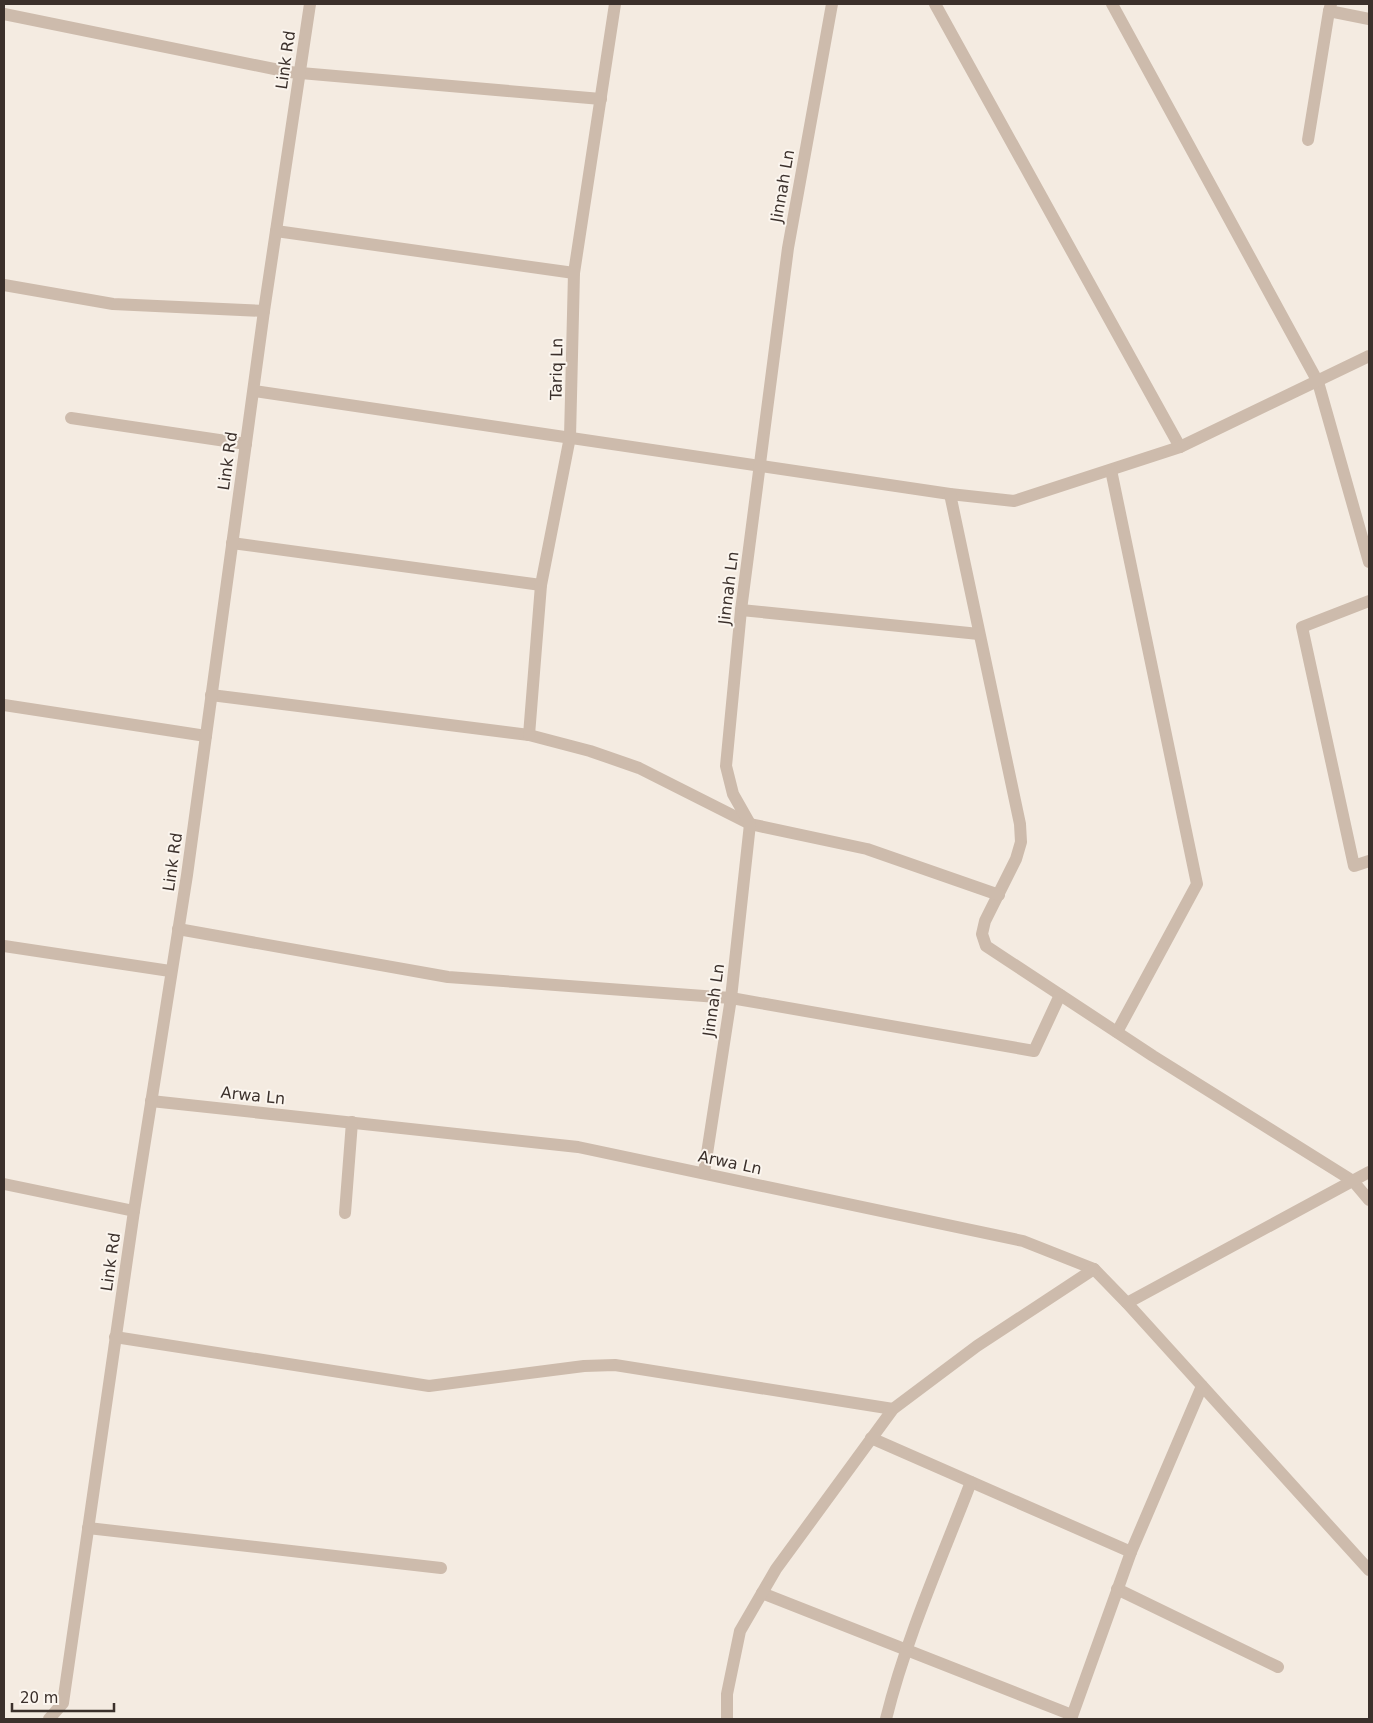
<svg xmlns="http://www.w3.org/2000/svg" width="1373" height="1723" viewBox="0 0 1373 1723" font-family="'DejaVu Sans',sans-serif">
<style>
.lines{fill:none;stroke-linecap:round;stroke-linejoin:round}
.street{stroke:#cdbbac;stroke-width:12}
.labels{text-anchor:middle;stroke-width:4;stroke-linejoin:round;paint-order:stroke}
.street-label{font-size:16px;fill:#3b302b;stroke:#fbf5ee}
</style>
<rect width="100%" height="100%" fill="#f4ebe1"/>
<g class="lines">
<g class="street">
<polyline points="935,4 1180,447"/>
<polyline points="1112,4 1318,382 1369,562"/>
<polyline points="1331,4 1329,11 1369,19"/>
<polyline points="4,14 289,72 601,99"/>
<polyline points="1308,140 1329,11"/>
<polyline points="276,231 574,273"/>
<polyline points="4,285 113,304 264,311"/>
<polyline points="254,391 950,494 1014,501 1180,447 1369,356"/>
<polyline points="71,418 246,444"/>
<polyline points="1111,470 1197,884 1117,1032"/>
<polyline points="950,494 1020,824 1021,842 1016,859 985,921 982,934 986,946 1153,1056 1353,1181 1369,1200"/>
<polyline points="232,543 541,585"/>
<polyline points="1369,601 1302,627 1354,866 1369,861"/>
<polyline points="741,610 979,634"/>
<polyline points="211,695 529,735 590,751 639,768 750,824 867,849 999,895"/>
<polyline points="4,705 206,736"/>
<polyline points="529,735 541,585 570,437 574,273 615,4"/>
<polyline points="178,929 448,977 731,998 1034,1051 1060,995"/>
<polyline points="4,946 170,971"/>
<polyline points="151,1101 578,1147 1023,1241 1094,1269 1127,1303 1369,1570"/>
<polyline points="704,1173 731,998 750,824 733,794 726,766 741,610 788,248 832,4"/>
<polyline points="4,1184 134,1211"/>
<polyline points="345,1213 352,1122"/>
<polyline points="1127,1303 1369,1172"/>
<polyline points="115,1337 429,1386 584,1366 615,1365 893,1409"/>
<polyline points="871,1438 1131,1552"/>
<polyline points="88,1528 441,1568"/>
<polyline points="1117,1589 1278,1667"/>
<polyline points="762,1593 1072,1715"/>
<polyline points="49,1719 63,1703 134,1211 187,875 264,311 310,4"/>
<polyline points="727,1719 727,1694 740,1631 776,1569 893,1409 977,1346 1094,1269"/>
<path d="M886,1719C906,1638 941,1560 971,1482"/>
<polyline points="1071,1719 1131,1552 1202,1386"/>
</g>
</g>
<g class="labels">
<g class="street-label">
<text transform="translate(285 60) rotate(-82)" y="6">Link Rd</text>
<text transform="translate(782 186) rotate(-80)" y="6">Jinnah Ln</text>
<text transform="translate(556 369) rotate(-89)" y="6">Tariq Ln</text>
<text transform="translate(227 461) rotate(-82)" y="6">Link Rd</text>
<text transform="translate(728 588) rotate(-83)" y="6">Jinnah Ln</text>
<text transform="translate(172 862) rotate(-82)" y="6">Link Rd</text>
<text transform="translate(713 1000) rotate(-82)" y="6">Jinnah Ln</text>
<text transform="translate(253 1095) rotate(6)" y="6">Arwa Ln</text>
<text transform="translate(730 1162) rotate(12)" y="6">Arwa Ln</text>
<text transform="translate(110 1262) rotate(-82)" y="6">Link Rd</text>
</g>
</g>
<rect width="1373" height="1723" fill="none" stroke="#3b302b" stroke-width="10"/>
<path d="M12 1703v8h102v-8" fill="none" stroke="#3b302b" stroke-width="2.5"/>
<text x="20" y="1703" font-size="15" fill="#3b302b" stroke="#fbf5ee" stroke-width="4" paint-order="stroke">20 m</text>
</svg>
